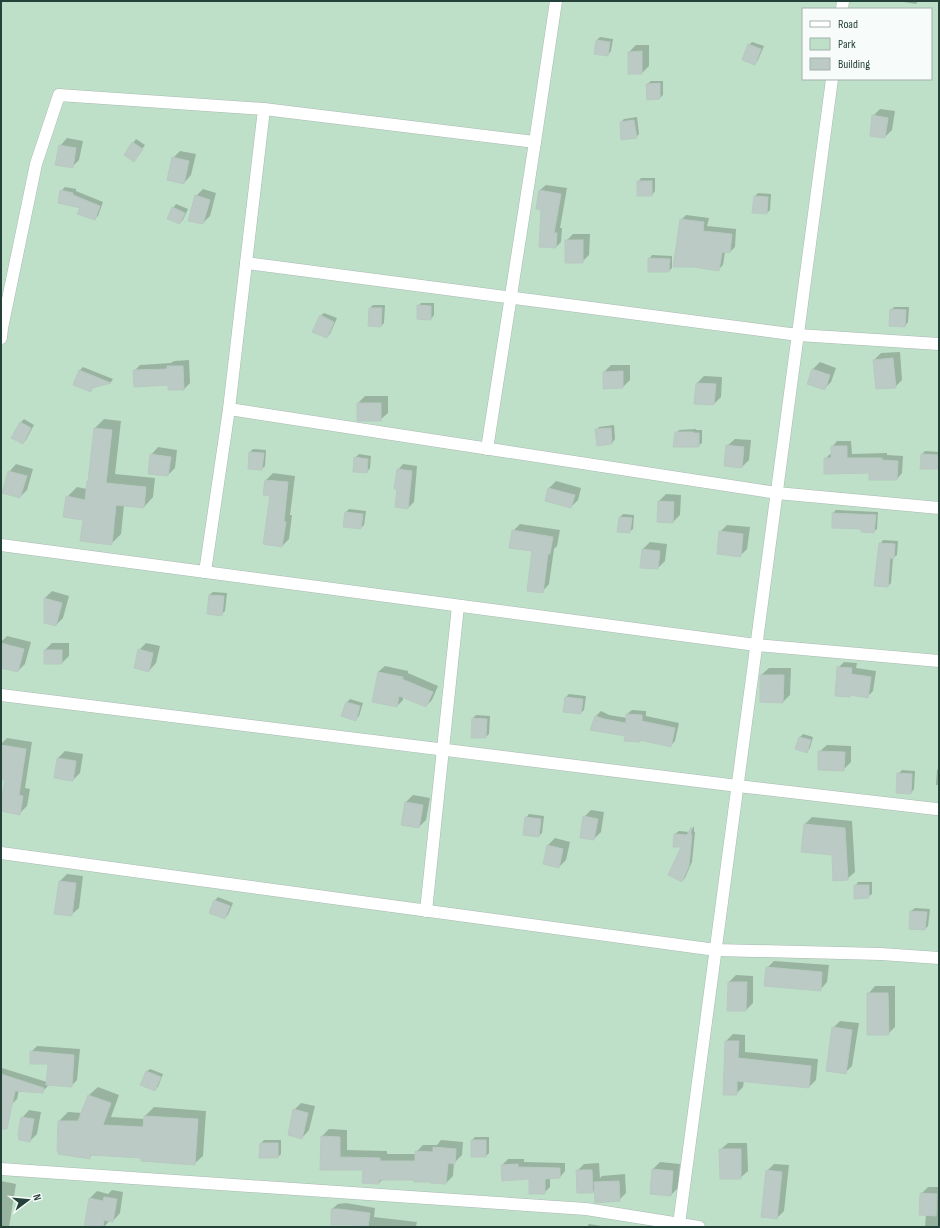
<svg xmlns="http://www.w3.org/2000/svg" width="940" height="1228" viewBox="0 0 940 1228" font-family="'Sofia Sans Condensed',sans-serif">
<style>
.green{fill:#bfe0c8;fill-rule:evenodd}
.shadow{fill:#0003}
.building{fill:#bbcac4;stroke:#b8c9c2}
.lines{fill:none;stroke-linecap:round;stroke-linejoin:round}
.minor-casing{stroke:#a8b8b2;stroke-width:13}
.minor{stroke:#fff;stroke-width:12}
</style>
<rect width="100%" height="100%" fill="#e6efeb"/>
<path class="green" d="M1,1H939V1227H1ZM803,9H931V79H803Z"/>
<g class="shadow">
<polygon points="897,1 918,1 916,4"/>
<polygon points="600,37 613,39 611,51 608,55 597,40"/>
<polygon points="752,42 764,46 758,60 755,64 749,45"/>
<polygon points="636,45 649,45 649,66 642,73 629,52"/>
<polygon points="651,81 663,81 663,95 660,98 647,84"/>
<polygon points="880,109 895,111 892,130 885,137 873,116"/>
<polygon points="637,117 639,134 636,137 621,122 624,119"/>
<polygon points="67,138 83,141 79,160 72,167 60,146"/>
<polygon points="136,139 145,145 134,160 125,154"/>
<polygon points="180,151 196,154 191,175 184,183 173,158"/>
<polygon points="641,178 655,178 655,191 652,195 638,182"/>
<polygon points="546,185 567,188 560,228 562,228 561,242 556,247 542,209 540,190"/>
<polygon points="65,187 76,189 76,191 103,202 98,216 94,219 61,191"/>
<polygon points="203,189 216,193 210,216 203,223 196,196"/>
<polygon points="758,193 771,194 770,210 767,213 755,196"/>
<polygon points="176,204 188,209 183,220 180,223 173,208"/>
<polygon points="686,215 709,218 707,226 736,229 735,247 730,252 725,252 723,265 718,270 681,220"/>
<polygon points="573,234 590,234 589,255 582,262 566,241"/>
<polygon points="652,255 672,256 672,268 669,271 649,259"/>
<polygon points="421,303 434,303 434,315 431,319 418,306"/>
<polygon points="373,305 385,305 384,323 381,326 369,325 370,308"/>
<polygon points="894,307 909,307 908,322 905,326 891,310"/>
<polygon points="324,313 337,318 330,334 327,337 320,316"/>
<polygon points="900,352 902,380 895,387 874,360 881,353"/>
<polygon points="189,360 190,383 184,389 169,389 169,384 134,371 140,365 171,363 174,361"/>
<polygon points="820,362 836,368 831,382 824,389 808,384 813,369"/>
<polygon points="611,365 630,365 630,380 623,387 604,372"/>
<polygon points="83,367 113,379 111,382 94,386 90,390 79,371"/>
<polygon points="704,376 722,377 721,397 714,404 696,403 697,383"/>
<polygon points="365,396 388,396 388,413 380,420 358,403"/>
<polygon points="24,419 34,425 26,440 23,443 20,423"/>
<polygon points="104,419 121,421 115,474 155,478 153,497 144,507 124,505 121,534 111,544 84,519 67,497 77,487 87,489 90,479 95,428"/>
<polygon points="614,425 615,439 612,443 598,444 596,430 599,427"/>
<polygon points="696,429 696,430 702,430 702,443 698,446 676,433 679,430"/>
<polygon points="735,439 751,440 749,460 742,467 727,446"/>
<polygon points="837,441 851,441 852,454 887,453 887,455 903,456 902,473 897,479 825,459 830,454 832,454 832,447"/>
<polygon points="158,447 177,450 175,468 168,475 151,455"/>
<polygon points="253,449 266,450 265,466 262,469 250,452"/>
<polygon points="925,451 939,452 939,468 922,454"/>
<polygon points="359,454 371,456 370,468 367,472 355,458"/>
<polygon points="16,464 33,469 27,490 20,497 9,472"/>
<polygon points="403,464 417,466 414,502 408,508 398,489 398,470"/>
<polygon points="273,473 295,476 290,515 292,515 289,539 282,546 271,495 264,494 266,480"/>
<polygon points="556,481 581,488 578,500 571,507 546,500 549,488"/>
<polygon points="666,494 681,495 680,515 673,522 659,501"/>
<polygon points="349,509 366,511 364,525 361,528 346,512"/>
<polygon points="836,510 878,512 877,529 873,532 862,528 833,527 833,513"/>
<polygon points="623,514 634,515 633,529 629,532 620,517"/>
<polygon points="520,524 560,530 557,546 554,549 549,584 542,592 533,551 513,531"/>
<polygon points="727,525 750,527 747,549 740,556 720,532"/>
<polygon points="883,540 898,541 897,555 893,558 891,583 888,586 880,544"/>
<polygon points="650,542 667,544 665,561 658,568 643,549"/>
<polygon points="52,591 69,596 63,618 56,625 45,622 45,598"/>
<polygon points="213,592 227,593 225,611 222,614 208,613 209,595"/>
<polygon points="7,636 31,642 25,664 18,671 1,667 1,642"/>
<polygon points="52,643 69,643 69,656 62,663 45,650"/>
<polygon points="146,643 160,646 156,663 149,671 139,650"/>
<polygon points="844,662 857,663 856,668 876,671 873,691 867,697 851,694 849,696 838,668"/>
<polygon points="385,666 408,671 408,673 438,686 432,700 426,706 403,697 403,700 397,706 378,672"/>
<polygon points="769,668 791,668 790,695 783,702 761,675"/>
<polygon points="569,694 586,696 584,710 581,713 564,711 566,697"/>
<polygon points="350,699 363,703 359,716 355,720 347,702"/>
<polygon points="632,710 646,711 646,716 679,723 675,741 670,746 642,739 640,741 626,735 596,716 601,711 609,715 627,718 627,714"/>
<polygon points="476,715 490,716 489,734 486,737 473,718"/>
<polygon points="803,734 813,737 810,748 807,752 796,749 800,737"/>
<polygon points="7,738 32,742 25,788 30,789 27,806 19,814 1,810 6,779 1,779 1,744"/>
<polygon points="827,745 851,746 851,762 843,770 819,752"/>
<polygon points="65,751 83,754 80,773 73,780 55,777 58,758"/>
<polygon points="939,768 939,785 936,785 937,770"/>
<polygon points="902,770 915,771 914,789 911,793 898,774"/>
<polygon points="413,795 430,798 426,820 419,827 406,802"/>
<polygon points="591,810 604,812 601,832 594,839 584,817"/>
<polygon points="529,814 544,816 542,833 539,836 526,818"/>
<polygon points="812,817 852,821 855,872 847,879 833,854 805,824"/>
<polygon points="694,826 694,832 695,832 692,862 685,878 682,881 683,846 675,834 679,831 690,832"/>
<polygon points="555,838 570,842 566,860 559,867 548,845"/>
<polygon points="67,874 83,876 79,908 71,915 60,881"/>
<polygon points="858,882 872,882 872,894 868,897 855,886"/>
<polygon points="218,897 233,903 228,915 225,918 210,912 215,900"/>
<polygon points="915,908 930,909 928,926 925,929 910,928 911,911"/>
<polygon points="774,961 829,965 827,982 820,990 767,968"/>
<polygon points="736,975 753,976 753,1003 746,1010 728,1010 729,982"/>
<polygon points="875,986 895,986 895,1027 888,1034 868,994"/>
<polygon points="840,1021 859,1023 852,1066 845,1073 833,1028"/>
<polygon points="733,1034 745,1035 745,1052 818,1059 816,1080 809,1087 744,1081 743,1087 736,1094 726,1041"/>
<polygon points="37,1046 80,1049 77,1080 71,1086 48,1084 48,1086 42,1092 19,1090 17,1099 12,1104 1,1101 2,1068 47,1082 49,1063 31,1052"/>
<polygon points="150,1069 163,1074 158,1087 155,1090 146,1072"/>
<polygon points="98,1087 119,1095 111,1117 145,1119 145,1116 154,1107 206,1111 203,1156 194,1164 142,1157 93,1154 89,1158 59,1121 68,1112 83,1113 89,1095"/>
<polygon points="301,1103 315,1106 309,1130 302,1138 294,1110"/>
<polygon points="29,1110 41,1112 37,1134 30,1141 22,1118"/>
<polygon points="329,1129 347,1130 347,1150 387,1151 387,1154 416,1154 416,1152 423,1145 437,1145 441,1140 463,1142 462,1155 454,1163 453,1176 446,1183 415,1179 383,1179 379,1183 364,1169 321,1169 322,1136"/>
<polygon points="475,1137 489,1137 489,1153 486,1156 472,1156 472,1140"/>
<polygon points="264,1140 281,1140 281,1154 278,1157 261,1143"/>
<polygon points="728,1143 747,1143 748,1171 740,1178 720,1150"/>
<polygon points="508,1159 524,1159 524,1162 565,1163 565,1171 560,1177 550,1177 550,1187 544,1193 530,1178 502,1165"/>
<polygon points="660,1162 680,1164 678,1188 671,1195 653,1169"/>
<polygon points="599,1163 600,1178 602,1176 625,1174 626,1193 619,1200 595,1190 593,1192 577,1171 584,1164"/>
<polygon points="774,1164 789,1165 784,1211 777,1218 767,1171"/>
<polygon points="1,1181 16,1184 9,1227 1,1227"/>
<polygon points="928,1187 939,1187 939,1227 925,1227 926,1214 921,1194"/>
<polygon points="112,1190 123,1192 120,1213 113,1221 110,1220 104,1227 92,1227 89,1199 97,1191 108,1194"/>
<polygon points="346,1203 375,1208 374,1217 417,1222 416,1226 439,1227 355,1227 356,1224 332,1209 338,1204"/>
<polygon points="589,1224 608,1227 587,1227"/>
</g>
<g class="building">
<polygon points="596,40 610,42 608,56 594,54"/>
<polygon points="748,44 761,49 755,65 742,60"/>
<polygon points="642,51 642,74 628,74 628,52"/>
<polygon points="660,83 660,99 647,100 646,84"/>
<polygon points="872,115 888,118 885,138 870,136"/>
<polygon points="634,120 637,138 621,140 620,122"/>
<polygon points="132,142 143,149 134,162 124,155"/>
<polygon points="59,145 76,148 73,168 55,165"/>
<polygon points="172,157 189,161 184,184 167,180"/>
<rect x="637" y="181" width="15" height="15"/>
<polygon points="60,190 73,193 73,195 100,206 95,220 77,214 80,208 58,203"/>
<polygon points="539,190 561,194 554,233 557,233 556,248 539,247 541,210 536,209"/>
<polygon points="195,195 210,200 203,224 188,221"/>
<polygon points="754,196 768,197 767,214 752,213"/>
<polygon points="172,207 185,213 180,224 167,219"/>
<polygon points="680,219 704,222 703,231 732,234 730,253 722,252 719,271 694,267 673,267"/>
<rect x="565" y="240" width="18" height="23"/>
<polygon points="648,258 670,259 669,272 648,272"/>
<polygon points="417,305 431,306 431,320 417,319"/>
<polygon points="369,308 382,308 381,327 368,326"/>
<polygon points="890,309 906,310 905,327 889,326"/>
<polygon points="320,315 334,322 327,338 312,332"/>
<polygon points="893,358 896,388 876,389 873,360"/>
<polygon points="167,366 183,366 184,390 168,390 168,385 134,387 133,370 167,369"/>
<polygon points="812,369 830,375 825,390 807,384"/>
<polygon points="79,370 111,383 92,388 91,392 73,385"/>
<polygon points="623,371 623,388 603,389 603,372"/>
<polygon points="696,383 716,384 714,405 694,404"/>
<rect x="357" y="403" width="24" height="18"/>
<polygon points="20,422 31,428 23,444 11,438"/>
<polygon points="94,428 112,430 106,483 146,487 144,508 116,505 112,545 80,541 83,520 63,517 66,496 85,500 87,481 88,481"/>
<polygon points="611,428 612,444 597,446 595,429"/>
<polygon points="675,432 693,432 693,433 699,433 699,447 673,447"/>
<polygon points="726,445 744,447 742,468 724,466"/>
<polygon points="831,446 847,446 847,458 882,458 882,460 898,461 897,480 869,480 869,473 824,474 824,458 831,458"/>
<polygon points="249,452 264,453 262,470 248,469"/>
<polygon points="150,454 171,457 168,476 148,474"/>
<polygon points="921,454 939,455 939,469 920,469"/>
<polygon points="354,457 368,459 367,473 353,472"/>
<polygon points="397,469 412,471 408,509 395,507 397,489 394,489"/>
<polygon points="8,471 27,476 20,498 2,493"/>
<polygon points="265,480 288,482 284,521 286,522 282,547 263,544 270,496 263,495"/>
<polygon points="548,488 575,495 571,508 545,501"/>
<polygon points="658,501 674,502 673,523 657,522"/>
<polygon points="345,512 363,514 361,529 343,527"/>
<polygon points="832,513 876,515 874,533 861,532 861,529 832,528"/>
<polygon points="619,517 632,518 630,533 617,532"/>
<polygon points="512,530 553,537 550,554 548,554 543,593 527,591 532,551 509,548"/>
<polygon points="719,531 743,534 741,557 717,554"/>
<polygon points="879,543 895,544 894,559 890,558 888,587 874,586"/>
<polygon points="642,549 660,551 658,569 640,568"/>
<polygon points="209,595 224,596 222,616 207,614"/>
<polygon points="44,598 62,603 56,626 44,623"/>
<polygon points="1,643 24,649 18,672 1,668"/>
<polygon points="138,649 153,653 149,672 134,668"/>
<rect x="44" y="650" width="18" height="14"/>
<polygon points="837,667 852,668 851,674 871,677 868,698 850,695 850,697 835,696"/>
<polygon points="378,672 403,677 402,679 433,692 426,707 399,696 397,707 372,702"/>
<polygon points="760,675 784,675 783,703 760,702"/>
<polygon points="565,697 583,699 581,714 563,712"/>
<polygon points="346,702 360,706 356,721 341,716"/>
<polygon points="626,714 642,715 642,721 675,728 671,747 640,740 640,742 624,741 625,736 590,730 595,716 604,719 626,723"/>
<polygon points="472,718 487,719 486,738 471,738"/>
<polygon points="799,737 811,740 807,753 795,749"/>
<polygon points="1,745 26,749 19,795 23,796 20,815 1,811 1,800 5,780 1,780"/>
<polygon points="818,751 845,752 844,771 818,770"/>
<polygon points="57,758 76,761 73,781 54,778"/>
<polygon points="897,773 912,774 911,794 896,793"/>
<polygon points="405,802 423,805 419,828 401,825"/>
<polygon points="583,816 598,819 594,840 580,838"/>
<polygon points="525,817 541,819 539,837 523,835"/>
<polygon points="804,824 845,828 848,880 833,881 832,855 801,852"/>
<polygon points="691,827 691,835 692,835 689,866 682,882 668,875 681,847 673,847 674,834 687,835"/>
<polygon points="547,845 563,849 559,868 543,864"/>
<polygon points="59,881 76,883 72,916 54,914"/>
<polygon points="854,885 869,885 869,898 854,899"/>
<polygon points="214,900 230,906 225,919 209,913"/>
<polygon points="910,911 927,912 925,930 909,929"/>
<polygon points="766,967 822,972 821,991 764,986"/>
<polygon points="728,982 747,982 746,1011 727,1011"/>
<polygon points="867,993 888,993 889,1035 867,1035"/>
<polygon points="832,1027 852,1030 846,1074 826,1071"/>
<polygon points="725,1041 739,1041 738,1058 811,1066 809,1088 737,1081 737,1095 723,1095"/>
<polygon points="30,1051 74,1055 72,1087 46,1085 48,1064 30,1064"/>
<polygon points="146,1071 161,1077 155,1091 140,1085"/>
<polygon points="1,1074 44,1088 43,1093 15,1091 7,1129 1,1129"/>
<polygon points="88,1095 111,1103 103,1125 143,1127 144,1116 198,1119 195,1165 141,1161 141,1158 90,1155 90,1159 58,1154 58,1151 57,1151 58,1121 78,1121"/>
<polygon points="293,1109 308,1113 302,1139 288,1135"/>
<polygon points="21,1117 34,1119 30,1142 19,1140 18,1134"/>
<polygon points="321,1136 340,1137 340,1157 380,1158 380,1161 415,1161 415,1151 433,1152 433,1147 456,1149 455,1164 448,1163 446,1184 430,1183 430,1182 414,1182 414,1180 379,1180 379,1184 362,1183 363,1170 320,1170"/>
<rect x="471" y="1140" width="15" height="17"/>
<polygon points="260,1143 278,1143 278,1158 259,1158"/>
<polygon points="719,1149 741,1149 741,1179 720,1179"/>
<polygon points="518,1164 518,1167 560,1168 560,1178 545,1179 545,1194 529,1194 529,1179 502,1181 501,1165"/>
<polygon points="652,1169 673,1171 671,1196 650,1194"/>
<polygon points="576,1170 592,1170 593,1193 577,1193"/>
<polygon points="766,1170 782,1172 777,1219 761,1217"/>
<polygon points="619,1181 620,1201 595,1203 594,1182"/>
<polygon points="920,1193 937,1194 936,1216 919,1215"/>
<polygon points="104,1197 117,1199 113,1222 104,1220 103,1227 84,1227 89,1198 103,1201"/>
<polygon points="331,1209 339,1209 370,1213 368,1227 354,1227 354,1225 331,1225"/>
</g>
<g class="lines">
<g class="minor-casing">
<g id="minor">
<polyline points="842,9 843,1"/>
<polyline points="264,109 535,142 487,449"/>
<polyline points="535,142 556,1"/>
<polyline points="246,263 798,335 939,344"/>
<polyline points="1,338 2,328 36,164 59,95 264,109 229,409 205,572"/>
<polyline points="229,409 777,493 939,508"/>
<polyline points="1,545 756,645 939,661"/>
<polyline points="1,695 738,786 936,809"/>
<polyline points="1,853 716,950 881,954 939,958"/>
<polyline points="426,911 458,606"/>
<polyline points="1,1169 586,1209 699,1227"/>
<polyline points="679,1224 832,79"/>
</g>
</g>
<use href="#minor" class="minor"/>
</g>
<rect width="940" height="1228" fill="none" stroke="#24423a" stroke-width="4"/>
<rect x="802" y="8" width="130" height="72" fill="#f7fbf9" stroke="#a3b1ad"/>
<rect x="810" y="21" width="20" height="6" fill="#ffffff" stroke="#a3b1ad"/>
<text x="838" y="28" font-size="12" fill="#24423a">Road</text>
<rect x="810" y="38" width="20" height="12" fill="#bfe0c8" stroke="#a3b1ad"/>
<text x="838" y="48" font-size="12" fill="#24423a">Park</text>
<rect x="810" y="58" width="20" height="12" fill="#bbcac4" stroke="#a3b1ad"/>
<text x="838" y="68" font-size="12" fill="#24423a">Building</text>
<g transform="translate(28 1200) rotate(74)" stroke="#f7fbf9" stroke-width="3" paint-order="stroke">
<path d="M0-3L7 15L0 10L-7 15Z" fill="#24423a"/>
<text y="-6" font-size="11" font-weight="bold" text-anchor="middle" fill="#24423a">N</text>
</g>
</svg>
